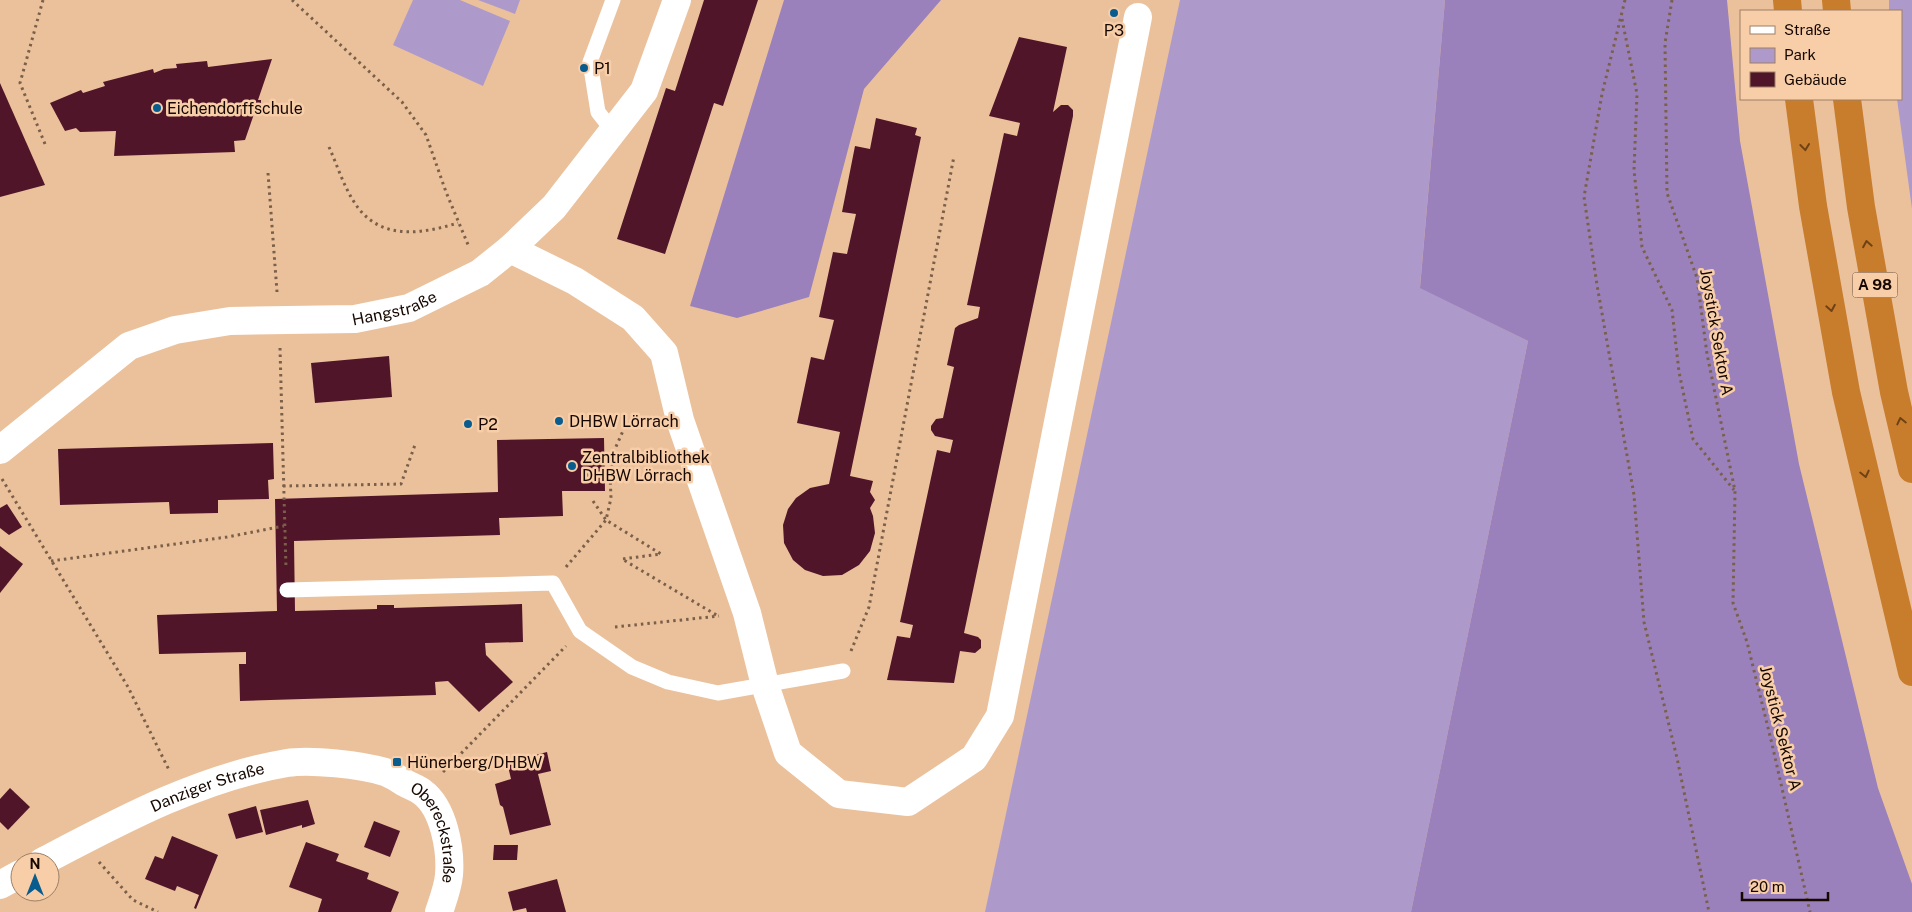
<svg xmlns="http://www.w3.org/2000/svg" width="1912" height="912" viewBox="0 0 1912 912" font-family="'Public Sans',sans-serif">
<style>
.green{fill:#ae9aca}
.forest{fill:#9a81bc}
.building{fill:#51152a}
.lines{fill:none;stroke-linecap:round;stroke-linejoin:round}
.path{stroke:#7a5f49;stroke-width:3;stroke-dasharray:2.5 4;stroke-linecap:butt}
.lane{stroke:#fff;stroke-width:15}
.street{stroke:#fff;stroke-width:28}
.highway{stroke:#c87d2d;stroke-width:28}
.oneway{stroke:#6f4216}
.poi-dot{fill:#085c8e;stroke:#f8cea9;stroke-width:2}
.labels{text-anchor:middle;stroke-width:5;stroke-linejoin:round;paint-order:stroke}
.shield{fill:#f8cea9;stroke:#5a4333;stroke-width:1}
.shield-label{font-size:15px;font-weight:bold;fill:#160800}
.poi-label{font-size:16px;fill:#160800;stroke:#f8cea9;text-anchor:start}
.street-label{font-size:16px;fill:#160800;stroke:#f8cea9}
</style>
<rect width="100%" height="100%" fill="#ebc19c"/>
<g class="green">
<polygon points="413,0 460,0 510,21 483,86 393,45"/>
<polygon points="478,0 520,0 515,14"/>
<polygon points="1180,0 1445,0 1420,287 1528,341 1411,912 985,912"/>
<polygon points="1889,0 1912,0 1912,209 1897,99 1901,99 1901,11 1889,11"/>
</g>
<g class="forest">
<polygon points="784,0 941,0 864,89 809,297 737,318 690,306"/>
<polygon points="1445,0 1727,0 1740,141 1799,464 1878,788 1912,884 1912,912 1411,912 1528,341 1420,288"/>
</g>
<g class="building">
<polygon points="704,0 758,0 723,106 714,103 665,254 617,239 666,88 675,91"/>
<polygon points="1019,37 1067,47 1053,112 1061,105 1068,105 1073,110 1073,116 964,633 978,637 981,640 981,648 975,653 960,651 954,683 887,680 897,636 910,638 913,625 900,622 937,450 950,453 953,440 935,436 931,430 931,426 936,419 943,418 954,367 947,365 955,328 959,325 978,318 980,307 967,305 1004,133 1017,136 1020,123 989,116"/>
<polygon points="272,59 258,100 261,100 261,114 254,114 245,140 234,141 235,152 114,156 116,131 80,132 76,128 65,131 50,103 81,90 83,93 105,86 103,82 153,69 154,73 164,69 177,68 176,64 207,61 208,67"/>
<polygon points="0,83 45,185 0,197"/>
<polygon points="876,118 917,128 915,135 921,137 850,476 873,481 870,492 875,500 870,508 873,516 875,533 870,551 859,565 842,575 823,576 805,570 793,560 784,543 783,525 788,509 796,498 810,488 829,484 840,432 797,423 811,357 824,360 834,320 819,317 833,252 847,254 856,214 842,212 855,146 870,149"/>
<polygon points="389,356 392,397 315,403 311,363"/>
<polygon points="604,438 605,491 562,491 563,516 499,518 500,535 294,541 295,611 377,609 377,605 394,605 394,608 522,604 523,642 485,643 486,655 513,682 479,712 448,681 435,682 436,695 240,701 239,664 246,664 246,652 159,654 157,615 277,611 275,499 498,492 497,440"/>
<polygon points="273,443 274,479 268,480 269,499 218,500 218,513 170,514 169,502 60,505 58,449"/>
<polygon points="7,504 22,527 9,535 0,528 0,508"/>
<polygon points="0,546 23,564 0,593"/>
<polygon points="547,752 551,771 538,774 551,825 510,835 503,807 500,805 495,784 511,779 507,762"/>
<polygon points="10,788 30,807 8,830 0,822 0,799"/>
<polygon points="308,800 315,824 302,828 302,825 266,835 260,810"/>
<polygon points="256,806 263,832 236,839 228,814"/>
<polygon points="374,821 400,831 390,857 364,847"/>
<polygon points="172,836 218,855 196,909 194,908 199,895 177,886 175,891 145,879 155,856 163,859"/>
<polygon points="306,842 339,854 336,861 369,873 367,879 399,892 391,912 318,912 322,899 289,887"/>
<polygon points="494,845 518,845 517,860 493,860"/>
<polygon points="557,879 566,912 527,912 526,908 513,911 508,892"/>
</g>
<g class="lines">
<g class="path">
<polyline points="43,0 20,83 45,144"/>
<polyline points="292,0 402,102 426,135 446,192 469,247"/>
<polyline points="1625,0 1602,94 1584,197 1597,285 1634,495 1644,622 1677,758 1709,912"/>
<polyline points="1672,0 1665,43 1667,193 1697,278 1707,354 1735,491 1733,603 1747,642 1772,744 1810,912"/>
<polyline points="1622,19 1637,94 1634,170 1642,247 1672,310 1679,372 1693,439 1734,490"/>
<path d="M329,147C338,167 345,191 359,209C385,241 424,233 458,223"/>
<polyline points="268,173 277,292"/>
<polyline points="280,348 286,569"/>
<polyline points="2,479 128,687 169,770"/>
<polyline points="283,486 401,484 416,442"/>
<polyline points="593,501 606,520 661,554 622,559 718,616"/>
<polyline points="51,561 227,537 284,526"/>
<polyline points="566,567 606,520 611,498 610,475 614,451 623,431"/>
<polyline points="615,627 719,616"/>
<polyline points="851,651 869,607 954,156"/>
<polyline points="443,772 566,646"/>
<polyline points="99,862 133,900 158,912"/>
</g>
<g class="lane">
<polyline points="613,131 598,112 590,62 613,0"/>
<polyline points="287,590 553,583 580,631 632,667 668,682 718,693 843,671"/>
</g>
<g class="street">
<polyline points="510,249 575,281 633,318 664,353 680,420 747,613 765,685 788,753 839,794 908,802 974,758 1000,716 1138,17"/>
<path id="s1" d="M0,450L129,346L175,330L230,321L355,319L409,308L480,273L510,249L554,207L644,91L677,0"/>
<path id="s2" d="M42,862C120,821 199,778 287,763C310,759 362,765 385,772C392,775 399,779 405,783C410,786 417,788 422,792C444,808 451,850 449,875C448,887 443,900 439,912"/>
<polyline points="0,885 20,874"/>
</g>
<g class="highway">
<polyline points="1787,0 1788,11"/>
<polyline points="1836,0 1837,11"/>
<polyline points="1799,99 1813,206 1846,392 1912,672"/>
<polyline points="1847,99 1861,207 1894,392 1912,469"/>
</g>
</g>
<defs><path id="oneway-chevron" d="M-2-3.5L2.5 0L-2 3.5" fill="none" stroke-width="1.6" stroke-linecap="round" stroke-linejoin="round" transform="scale(1.25)"/></defs>
<g class="oneway">
<use href="#oneway-chevron" transform="translate(1805 147) rotate(83)"/>
<use href="#oneway-chevron" transform="translate(1867 244) rotate(-100)"/>
<use href="#oneway-chevron" transform="translate(1831 308) rotate(80)"/>
<use href="#oneway-chevron" transform="translate(1901 421) rotate(-103)"/>
<use href="#oneway-chevron" transform="translate(1865 474) rotate(77)"/>
</g>
<g class="poi-dot">
<circle cx="1114" cy="13" r="5"/>
<circle cx="584" cy="68" r="5"/>
<circle cx="157" cy="108" r="5"/>
<circle cx="559" cy="421" r="5"/>
<circle cx="468" cy="424" r="5"/>
<circle cx="572" cy="466" r="5"/>
<rect x="392" y="757" width="10" height="10" rx="2.5"/>
</g>
<g class="labels">
<rect class="shield" x="1852.5" y="272.5" width="45" height="25" rx="4"/>
<g class="shield-label">
<text x="1875" y="290">A 98</text>
</g>
<g class="poi-label">
<text x="1114" y="36" text-anchor="middle">P3</text>
<text x="594" y="74">P1</text>
<text x="167" y="114">Eichendorffschule</text>
<text x="569" y="427">DHBW Lörrach</text>
<text x="478" y="430">P2</text>
<text x="582" y="463">Zentralbibliothek<tspan x="582" dy="18">DHBW Lörrach</tspan></text>
<text x="407" y="768">Hünerberg/DHBW</text>
</g>
<g class="street-label">
<text dy="6" stroke="none"><textPath href="#s1" startOffset="436">Hangstraße</textPath></text>
<text transform="translate(1717 332) rotate(80)" y="6">Joystick Sektor A</text>
<text transform="translate(1781 728) rotate(76)" y="6">Joystick Sektor A</text>
<text dy="6" stroke="none"><textPath href="#s2" startOffset="182">Danziger Straße</textPath></text>
<text dy="6" stroke="none"><textPath href="#s2" startOffset="450">Obereckstraße</textPath></text>
</g>
</g>
<rect x="1740" y="10" width="162" height="90" fill="#f8cea9" stroke="#9e7f65"/>
<rect x="1750" y="26" width="25" height="8" fill="#ffffff" stroke="#9e7f65"/>
<text x="1784" y="35" font-size="15" fill="#160800">Straße</text>
<rect x="1750" y="48" width="25" height="15" fill="#ae9aca" stroke="#9e7f65"/>
<text x="1784" y="60" font-size="15" fill="#160800">Park</text>
<rect x="1750" y="72" width="25" height="15" fill="#51152a" stroke="#9e7f65"/>
<text x="1784" y="85" font-size="15" fill="#160800">Gebäude</text>
<g transform="translate(35 877)"><circle r="24" fill="#f8cea9" stroke="#9e7f65"/>
<path d="M0-4L9 19L0 12L-9 19Z" fill="#085c8e"/>
<text y="-8" font-size="14" font-weight="bold" text-anchor="middle" fill="#160800">N</text>
</g>
<path d="M1742 892v8h86v-8" fill="none" stroke="#160800" stroke-width="2.5"/>
<text x="1750" y="892" font-size="15" fill="#160800" stroke="#f8cea9" stroke-width="4" paint-order="stroke">20 m</text>
</svg>
